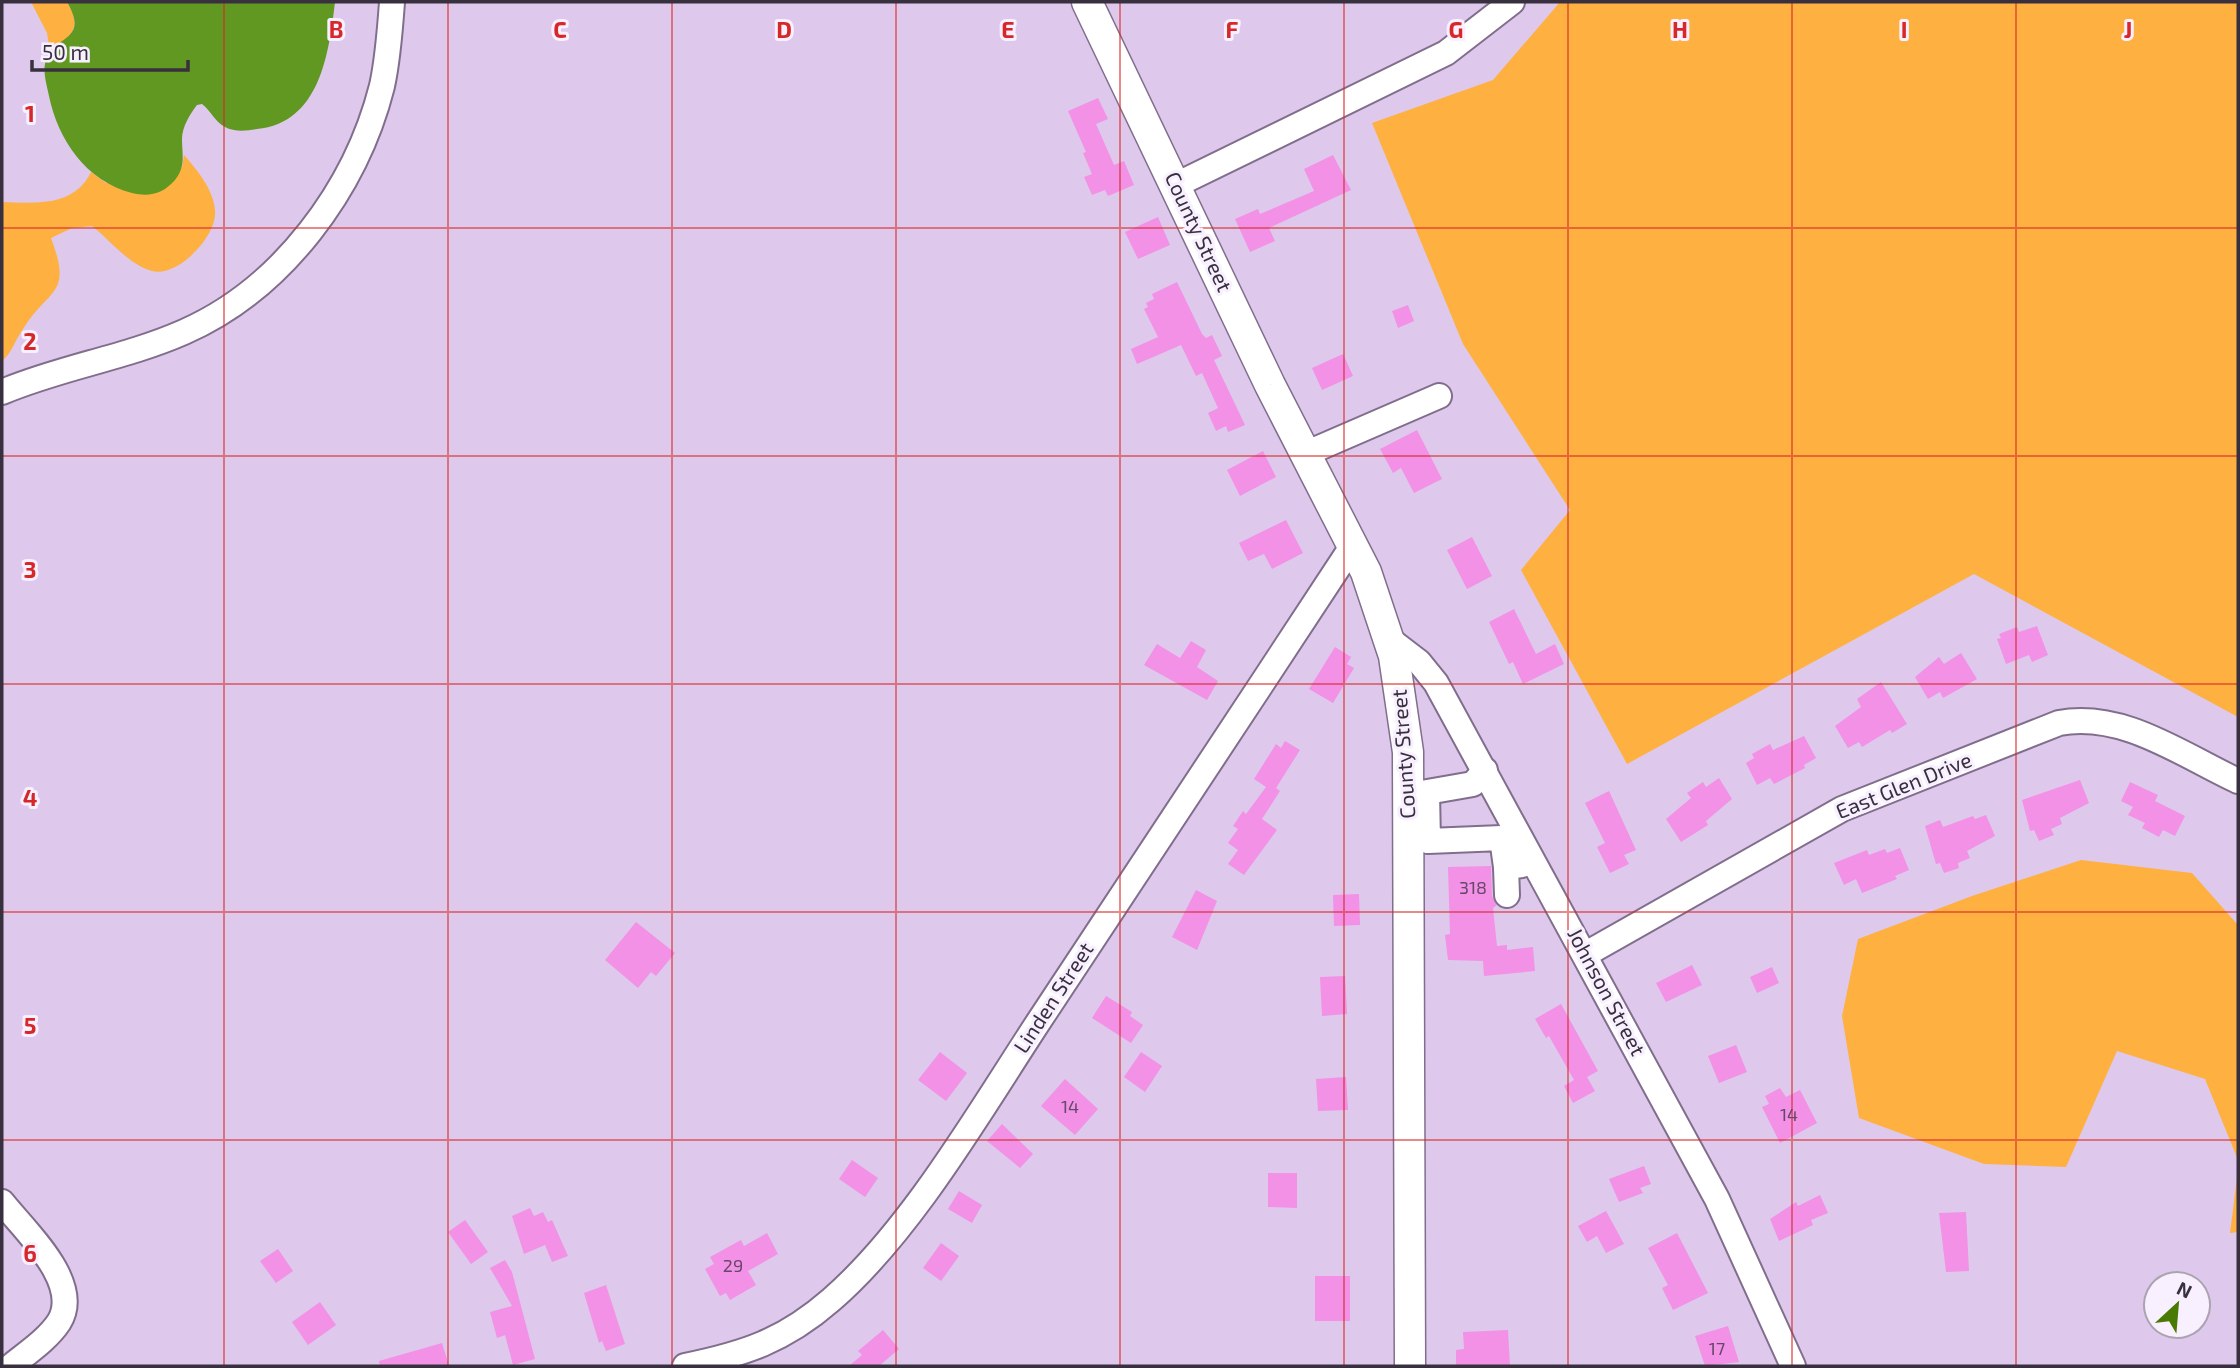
<svg xmlns="http://www.w3.org/2000/svg" width="2240" height="1368" viewBox="0 0 2240 1368" font-family="'Exo 2',sans-serif">
<style>
.green{fill:#feb040}
.water{fill:#619822}
.building{fill:#f291e5}
.lines{fill:none;stroke-linecap:round;stroke-linejoin:round}
.minor-casing{stroke:#816e8d;stroke-width:28}
.major-casing{stroke:#816e8d;stroke-width:33}
.minor{stroke:#fff;stroke-width:24}
.major{stroke:#fff;stroke-width:30}
.grid{fill:none;stroke:#d62828;stroke-width:2;stroke-opacity:0.55}
.labels{text-anchor:middle;stroke-width:6;stroke-linejoin:round;paint-order:stroke}
.number-label{font-size:18px;fill:#664868}
.street-label{font-size:21px;fill:#38303e;stroke:#f8f0fe}
.grid-label{font-size:23px;text-anchor:middle;font-weight:bold;fill:#d62828;stroke:#f8f0fe;stroke-width:6;stroke-linejoin:round;paint-order:stroke}
</style>
<rect width="100%" height="100%" fill="#dec9ec"/>
<g class="green">
<path d="M31,2H67C83,29 71,35 50,53L47,33Z"/>
<polygon points="1560,2 2238,2 2238,717 1974,574 1627,764 1521,570 1570,510 1463,344 1372,123 1493,80"/>
<path d="M184,155C198,171 213,189 215,210C218,235 178,278 152,271C129,265 110,240 92,226L72,228L51,238C73,296 49,287 23,329C15,340 12,353 2,361V202C37,203 74,207 91,172L106,183L182,168Z"/>
<polygon points="2081,860 2192,873 2238,925 2238,1160 2205,1079 2117,1051 2066,1167 1984,1164 1859,1118 1842,1016 1858,939 1972,896"/>
<polygon points="2238,1170 2238,1232 2230,1233"/>
</g>
<path class="water" d="M67,2H335C329,53 320,123 257,129C246,131 234,132 225,127C215,122 211,111 202,104L197,105C190,114 182,127 182,139C182,155 186,166 175,180C163,194 149,197 132,193C86,181 58,140 49,96C47,86 43,73 45,64C51,34 91,43 67,2Z"/>
<g class="building">
<polygon points="1098,98 1108,119 1096,124 1114,165 1124,161 1134,185 1108,196 1105,190 1092,195 1084,177 1092,174 1083,153 1086,152 1068,111"/>
<polygon points="1333,155 1351,190 1269,228 1275,241 1250,252 1235,219 1258,209 1260,214 1314,191 1304,169"/>
<polygon points="1158,217 1170,245 1138,259 1125,232"/>
<polygon points="1177,282 1202,334 1206,338 1212,335 1222,356 1214,360 1245,425 1228,432 1226,426 1216,431 1208,413 1218,408 1202,373 1196,376 1181,345 1137,364 1131,349 1158,337 1144,309 1148,307 1146,303 1154,299 1152,294"/>
<polygon points="1408,305 1414,321 1398,328 1392,311"/>
<polygon points="1343,354 1353,376 1322,390 1312,368"/>
<polygon points="1417,430 1442,479 1414,493 1401,468 1393,473 1380,449"/>
<polygon points="1263,451 1276,477 1240,496 1227,470"/>
<polygon points="1286,520 1303,553 1272,569 1264,554 1248,561 1239,543"/>
<polygon points="1472,537 1492,576 1467,589 1447,550"/>
<polygon points="1514,609 1536,654 1555,644 1564,664 1523,684 1513,662 1509,664 1489,622"/>
<polygon points="2037,626 2048,655 2032,662 2029,655 2006,664 1997,639 2001,638 1999,634 2017,627 2019,632"/>
<polygon points="1191,641 1206,650 1197,667 1218,681 1207,700 1144,665 1157,644 1180,658"/>
<polygon points="1335,647 1351,657 1347,664 1354,668 1333,703 1309,689"/>
<polygon points="1961,653 1977,679 1943,698 1940,692 1928,699 1915,677 1939,657 1944,664"/>
<polygon points="1881,682 1907,724 1892,733 1890,730 1862,747 1859,742 1848,748 1835,726 1861,707 1857,699"/>
<polygon points="1804,736 1816,758 1804,765 1805,768 1774,784 1770,778 1757,785 1746,763 1754,758 1752,754 1770,744 1773,750"/>
<polygon points="1285,741 1300,750 1276,788 1280,791 1262,819 1277,830 1244,875 1228,864 1238,850 1228,843 1238,829 1233,826 1243,811 1246,814 1266,787 1254,779 1276,744 1281,748"/>
<polygon points="1719,778 1732,799 1706,821 1708,825 1681,842 1666,819 1691,798 1687,793 1703,782 1706,787"/>
<polygon points="2080,780 2089,803 2060,818 2062,824 2051,829 2054,835 2039,841 2034,830 2030,831 2022,800"/>
<polygon points="2130,782 2158,795 2155,801 2185,816 2175,836 2163,830 2159,837 2142,828 2145,823 2128,815 2133,807 2121,801"/>
<polygon points="1609,791 1636,850 1624,855 1629,864 1610,873 1597,847 1605,843 1585,803"/>
<polygon points="1986,815 1995,836 1967,851 1970,858 1958,863 1959,868 1944,873 1940,863 1936,864 1925,826 1940,820 1943,827 1973,816 1975,819"/>
<polygon points="1900,848 1909,870 1895,876 1897,879 1862,893 1856,879 1844,885 1834,863 1867,850 1869,855 1885,849 1887,853"/>
<polygon points="1491,866 1492,896 1497,905 1493,908 1497,946 1507,945 1507,950 1533,947 1535,971 1484,976 1483,961 1448,960 1445,935 1450,934 1448,867"/>
<polygon points="1196,890 1217,901 1197,950 1172,937"/>
<polygon points="1359,894 1360,925 1334,926 1333,895"/>
<polygon points="636,922 675,953 656,976 651,972 638,988 605,960"/>
<polygon points="1692,965 1702,985 1666,1002 1656,983"/>
<polygon points="1772,967 1779,983 1757,993 1750,977"/>
<polygon points="1345,976 1347,1014 1322,1016 1320,977"/>
<polygon points="1106,996 1132,1012 1130,1016 1143,1025 1131,1043 1092,1018"/>
<polygon points="1561,1004 1598,1071 1587,1077 1595,1091 1573,1103 1564,1086 1574,1080 1549,1036 1546,1038 1535,1019"/>
<polygon points="1736,1045 1747,1072 1719,1083 1708,1056"/>
<polygon points="940,1052 967,1073 946,1101 918,1080"/>
<polygon points="1141,1052 1162,1066 1145,1092 1124,1077"/>
<polygon points="1346,1077 1348,1110 1318,1111 1316,1079"/>
<polygon points="1065,1079 1098,1109 1075,1135 1041,1106"/>
<polygon points="1780,1088 1786,1097 1800,1090 1817,1123 1780,1143 1762,1107 1769,1104 1765,1096"/>
<polygon points="1002,1124 1033,1154 1020,1168 987,1141"/>
<polygon points="852,1160 878,1178 865,1197 839,1179"/>
<polygon points="1644,1166 1651,1184 1640,1188 1643,1193 1619,1202 1609,1179"/>
<polygon points="1268,1173 1297,1173 1297,1208 1268,1207"/>
<polygon points="959,1191 982,1205 972,1223 948,1209"/>
<polygon points="1820,1195 1828,1213 1811,1220 1813,1225 1779,1241 1770,1219 1796,1202 1798,1206"/>
<polygon points="530,1208 534,1216 543,1212 548,1222 552,1220 568,1256 552,1262 545,1245 524,1254 512,1216"/>
<polygon points="1606,1211 1624,1244 1606,1253 1597,1236 1587,1242 1578,1226"/>
<polygon points="1966,1212 1969,1271 1946,1272 1939,1213"/>
<polygon points="465,1220 488,1252 471,1264 448,1232"/>
<polygon points="767,1233 778,1254 748,1271 756,1285 730,1300 726,1293 720,1296 705,1269 714,1264 710,1257 741,1240 744,1246"/>
<polygon points="1677,1233 1708,1293 1673,1310 1662,1288 1668,1285 1648,1248"/>
<polygon points="941,1243 959,1256 941,1281 923,1268"/>
<polygon points="278,1249 293,1271 276,1283 260,1261"/>
<polygon points="505,1260 512,1272 535,1359 513,1365 505,1335 497,1338 490,1312 512,1306 490,1268"/>
<rect x="1315" y="1276" width="35" height="45"/>
<polygon points="606,1285 625,1344 606,1351 602,1341 599,1343 584,1293"/>
<polygon points="320,1302 336,1325 308,1345 292,1322"/>
<polygon points="1728,1326 1739,1362 1705,1366 1695,1336"/>
<polygon points="883,1330 899,1349 879,1366 849,1366 862,1355 858,1351"/>
<polygon points="1508,1330 1510,1366 1456,1366 1456,1350 1464,1349 1463,1332"/>
<polygon points="442,1343 449,1366 380,1366 379,1361"/>
</g>
<g class="lines">
<g class="minor-casing">
<g id="minor">
<polyline points="1176,185 1446,53 1512,2"/>
<path d="M2,392C61,367 125,358 184,332C282,289 356,189 382,86C388,59 390,30 392,2"/>
<polyline points="1305,454 1439,396"/>
<polyline points="1389,639 1419,662 1436,683 1717,1199 1793,1366"/>
<polyline points="1427,793 1428,841 1502,838 1506,867"/>
<polyline points="1410,795 1473,784 1485,770"/>
<polyline points="1507,895 1506,867 1522,865"/>
<path d="M1586,954L1842,809L2059,723C2123,711 2182,755 2238,781"/>
<path d="M2,1202C25,1231 83,1283 59,1322C48,1339 27,1353 11,1366"/>
<path d="M685,1366C744,1354 784,1341 831,1300C912,1230 981,1109 1041,1018C1144,862 1248,705 1351,548"/>
</g>
</g>
<g class="major-casing">
<polyline id="major" points="1087,2 1270,385 1366,572 1394,656 1408,752 1410,1366"/>
</g>
<use href="#minor" class="minor"/>
<use href="#major" class="major"/>
</g>
<path class="grid" d="M224,2V1366M448,2V1366M672,2V1366M896,2V1366M1120,2V1366M1344,2V1366M1568,2V1366M1792,2V1366M2016,2V1366M2,228H2238M2,456H2238M2,684H2238M2,912H2238M2,1140H2238"/>
<g class="labels">
<g class="number-label">
<text x="1473" y="894">318</text>
<text x="1070" y="1113">14</text>
<text x="1789" y="1121">14</text>
<text x="733" y="1272">29</text>
<text x="1717" y="1355">17</text>
</g>
<g class="street-label">
<text transform="translate(1198 232) rotate(65)" y="7">County Street</text>
<text transform="translate(1404 754) rotate(-94)" y="7">County Street</text>
<text transform="translate(1904 786) rotate(-22)" y="7">East Glen Drive</text>
<text transform="translate(1606 992) rotate(62)" y="7">Johnson Street</text>
<text transform="translate(1054 998) rotate(-57)" y="7">Linden Street</text>
</g>
</g>
<g class="grid-label">
<text x="336" y="38">B</text>
<text x="560" y="38">C</text>
<text x="784" y="38">D</text>
<text x="1008" y="38">E</text>
<text x="1232" y="38">F</text>
<text x="1456" y="38">G</text>
<text x="1680" y="38">H</text>
<text x="1904" y="38">I</text>
<text x="2128" y="38">J</text>
<text x="30" y="122">1</text>
<text x="30" y="350">2</text>
<text x="30" y="578">3</text>
<text x="30" y="806">4</text>
<text x="30" y="1034">5</text>
<text x="30" y="1262">6</text>
</g>
<rect width="2240" height="1368" fill="none" stroke="#38303e" stroke-width="7"/>
<g transform="translate(2177 1305) rotate(26)"><circle r="33" fill="#f8f0fe" stroke="#aba3b1" stroke-width="2"/>
<path d="M0-5L12 26L0 18L-12 26Z" fill="#497a03"/>
<text y="-10" font-size="19" font-weight="bold" text-anchor="middle" fill="#38303e">N</text>
</g>
<path d="M32 60v10h156v-10" fill="none" stroke="#38303e" stroke-width="3.5"/>
<text x="42" y="60" font-size="21" fill="#38303e" stroke="#f8f0fe" stroke-width="5" paint-order="stroke">50 m</text>
</svg>
